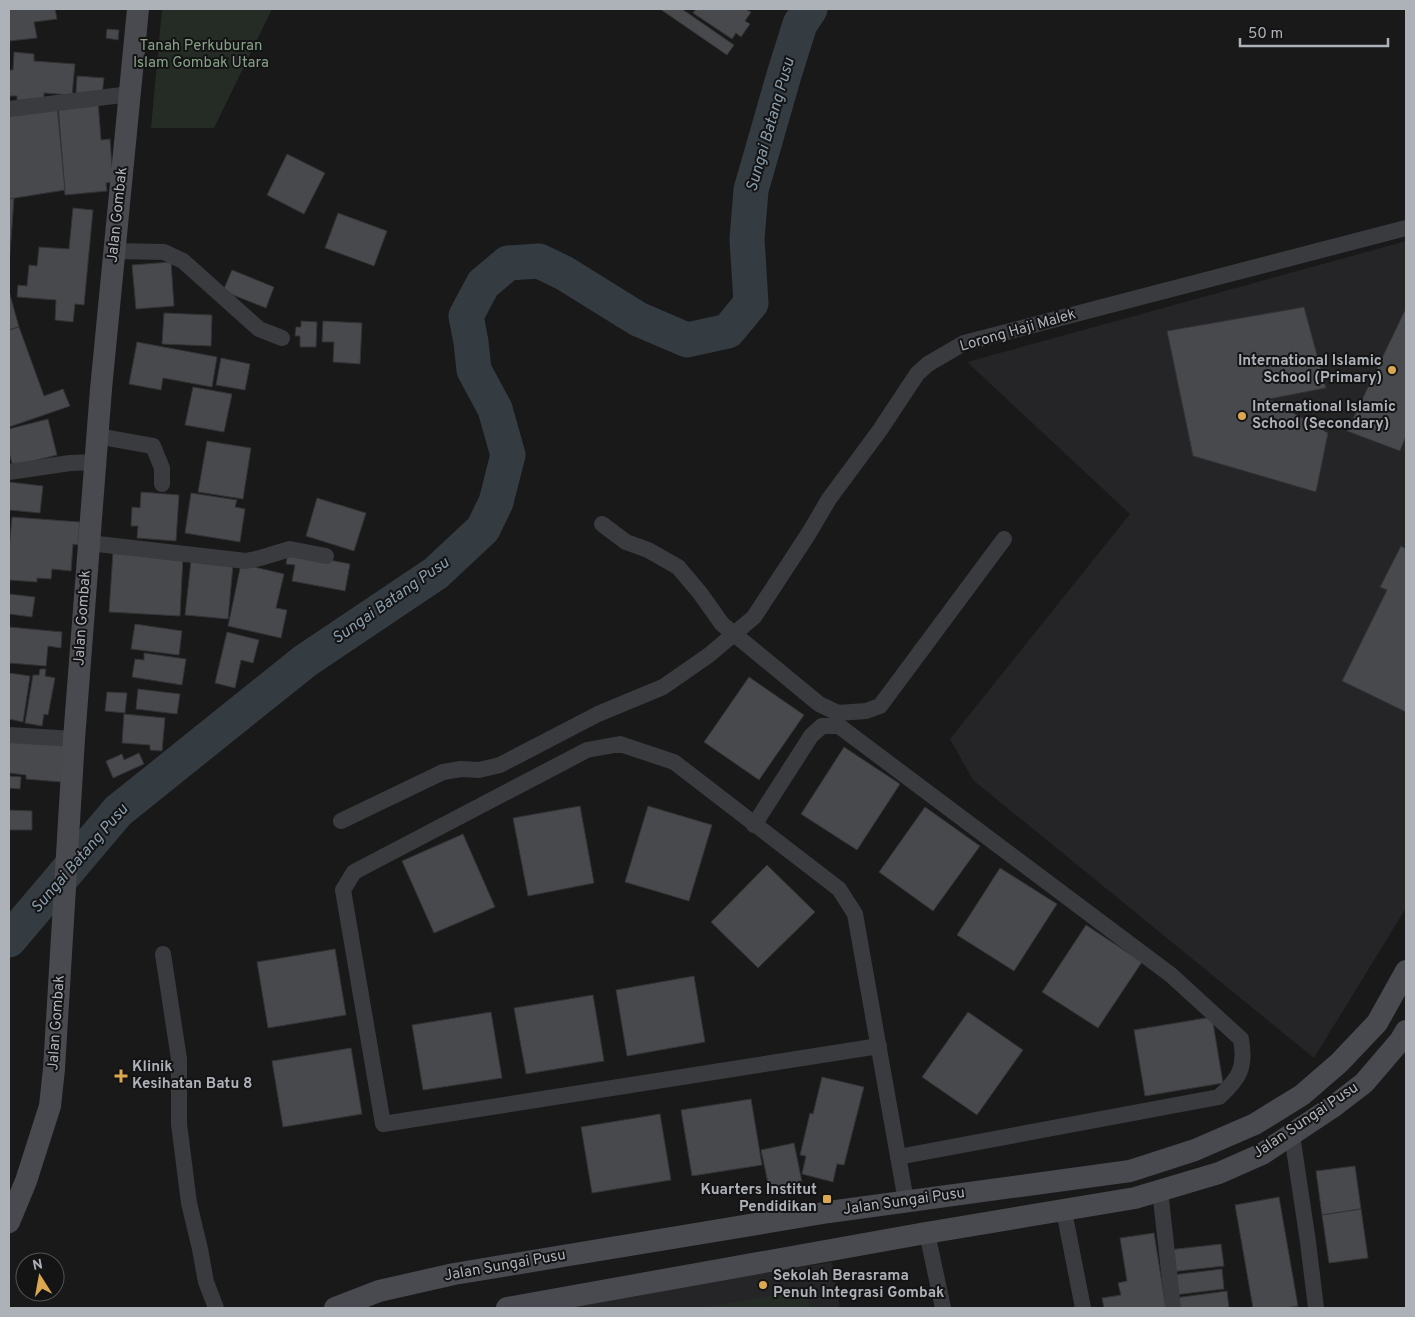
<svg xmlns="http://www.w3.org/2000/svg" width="1415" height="1317" viewBox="0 0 1415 1317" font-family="Overpass,sans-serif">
<rect width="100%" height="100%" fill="#19191a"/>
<g fill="#252527">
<path d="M1406,241V908L1314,1058L973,780L950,739L1130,514L967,362Z"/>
<path d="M832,1262L840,1308H551Z"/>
</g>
<g fill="#252c26">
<path d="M162,9H272L214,128H151Z"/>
<path d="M806,1289L810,1308H702Z"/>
</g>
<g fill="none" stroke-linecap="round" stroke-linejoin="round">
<path stroke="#343c42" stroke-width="35" d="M9,940L118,811L305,661L436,573L483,529L496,502L508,455L495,409L474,370L471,342L466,316L483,284L508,263L539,261L564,273L638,319L687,340L728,331L751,303L747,239L751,190L784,75L800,24L810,9"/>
</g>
<g fill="#48494c" stroke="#333336">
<path d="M9,9H61H55L57,19L34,22L37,38L9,41Z"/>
<path d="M660,9H682L734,45L727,55Z"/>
<path d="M696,9H745L751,12L745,21L750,24L741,37L736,33L732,39L693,13Z"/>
<path d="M107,29L119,30L118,40L106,38Z"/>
<path d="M14,52L34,54V61L75,64L72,95L44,93V103L17,101V96H9V70H13Z"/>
<path d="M77,76L104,78L102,95L76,93Z"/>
<path d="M98,100L101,140L110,139L113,182L106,183L107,191L65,195L58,104Z"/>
<path d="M57,105L65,190L9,199V113Z"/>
<path d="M287,154L325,173L304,214L267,195Z"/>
<path d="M14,198L9,267V199Z"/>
<path d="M73,208L93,210L84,305L75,304L73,322L55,320L56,300L17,297L18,285L27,286L29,265L37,266L39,247L69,249Z"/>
<path d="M338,213L387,231L374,266L325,248Z"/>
<path d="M171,262L174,306L136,309L132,265Z"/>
<path d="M232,270L274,287L266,308L223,291Z"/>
<path d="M9,291L19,327L9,330Z"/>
<path d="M1304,307L1326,388L1269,399L1328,433L1316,492L1193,456L1167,331Z"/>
<path d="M1406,308V436L1400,451L1347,431Z"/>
<path d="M164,313L212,315L211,346L162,344Z"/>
<path d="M301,321L317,322L316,347H300V336H295L296,327H301Z"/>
<path d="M323,321L362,323L360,364L333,362L334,342H322Z"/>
<path d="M19,327L44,396L63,389L70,406L9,427V330Z"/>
<path d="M137,342L217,357L212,387L163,378L161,390L129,384Z"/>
<path d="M221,358L250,364L245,390L216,385Z"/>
<path d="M193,387L232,394L224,432L185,425Z"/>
<path d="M48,419L57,455L13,466L9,453V429Z"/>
<path d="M207,441L251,448L243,499L198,492Z"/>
<path d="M9,482L43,486L40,513L9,510Z"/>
<path d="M141,492L179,495L176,541L137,538L138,526H131L132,507L140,508Z"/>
<path d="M191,493L237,500L235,507L245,509L240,542L185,533Z"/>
<path d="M317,498L366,513L354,551L306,536Z"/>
<path d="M12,517L80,522L78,545L73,544L71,571L52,569L51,579L37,578V582L9,580V551Z"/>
<path d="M1401,546L1406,549V712L1342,681L1387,590L1380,587Z"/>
<path d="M113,552L183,556L180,616L109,612Z"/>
<path d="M288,552L350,564L345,591L292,581L295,565L286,564Z"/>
<path d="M191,561L233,565L228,619L185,615Z"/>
<path d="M241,564L284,574L276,608L287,610L281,638L228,626Z"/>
<path d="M9,594L35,597L32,617L9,614Z"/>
<path d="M135,624L182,631L179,655L131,649Z"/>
<path d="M9,627L62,632L61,648L48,646L46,666L9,663Z"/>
<path d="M227,632L259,640L253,663L241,660L235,688L215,683Z"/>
<path d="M144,653L186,659L182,685L132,677L135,659L144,660Z"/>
<path d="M40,669H46L45,676L55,678L48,715L44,714L42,726L25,723L33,675H39Z"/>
<path d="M9,673L30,676L23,722L9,719Z"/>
<path d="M749,677L804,715L759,780L704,742Z"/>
<path d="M138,689L180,694L177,714L136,709Z"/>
<path d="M107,692L127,693L125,713L105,711Z"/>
<path d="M124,714L165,718L162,751L150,750V745L122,743Z"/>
<path d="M9,741L64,745L61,782L26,779V775L9,773Z"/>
<path d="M844,747L900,784L857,850L801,814Z"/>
<path d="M139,753L144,764L113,778L106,761L122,754L124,760Z"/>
<path d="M9,776L21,777L20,789L9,788Z"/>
<path d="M580,806L594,883L528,896L513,818Z"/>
<path d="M648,806L712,825L689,901L625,882Z"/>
<path d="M925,807L980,846L933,911L879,872Z"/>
<path d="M9,810L32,811V830H9Z"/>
<path d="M463,834L495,907L434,933L402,861Z"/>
<path d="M767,865L815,912L758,968L711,922Z"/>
<path d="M1000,868L1057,904L1014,971L957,935Z"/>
<path d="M1086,925L1142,962L1098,1028L1042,992Z"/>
<path d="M335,949L346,1015L268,1028L257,962Z"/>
<path d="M694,976L705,1042L627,1056L616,990Z"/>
<path d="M593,995L604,1061L526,1074L514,1008Z"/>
<path d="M491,1012L502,1078L423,1090L412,1025Z"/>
<path d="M968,1012L1023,1050L977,1115L922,1077Z"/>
<path d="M1212,1017L1223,1083L1145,1096L1134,1030Z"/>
<path d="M351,1048L362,1114L283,1127L272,1061Z"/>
<path d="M822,1077L864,1087L844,1165L837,1164L833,1182L802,1174L806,1156L800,1155L810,1113L813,1114Z"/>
<path d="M751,1099L762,1165L692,1176L681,1110Z"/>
<path d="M660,1114L671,1180L592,1193L581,1127Z"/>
<path d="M794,1143L802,1182L769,1188L761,1150Z"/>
<path d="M1355,1166L1361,1209L1322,1215L1316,1171Z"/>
<path d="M1279,1197L1298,1306L1284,1308H1253L1235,1205Z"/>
<path d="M1361,1209L1368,1258L1329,1263L1322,1215Z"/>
<path d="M1154,1233L1166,1308H1104L1102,1298L1121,1295L1118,1283L1127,1281L1120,1238Z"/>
<path d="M1221,1244L1224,1266L1170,1272L1168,1250Z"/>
<path d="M1222,1269L1224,1289L1174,1295L1172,1275Z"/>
<path d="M1227,1291L1229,1308H1176L1174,1298Z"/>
</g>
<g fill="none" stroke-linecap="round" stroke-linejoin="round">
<g stroke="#3a3b3f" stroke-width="16">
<path d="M9,109L130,94"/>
<path d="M114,251L164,252L183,261L259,329L282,338"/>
<path d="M97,436L153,446L162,468V484"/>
<path d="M9,472L70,463L95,462"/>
<path d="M602,524L626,542L648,550L678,567L700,593L722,624L819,704L838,713L866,711L880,706L1004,539"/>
<path d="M89,543L246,561L260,558L290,549L326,556"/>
<path d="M9,735L74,739"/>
<path d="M341,821L443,772L461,769L479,770L500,765L598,714L663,687L709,655L754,617L809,533L829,499L880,430L917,374L928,364L964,343L1406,228"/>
<path d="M754,825L811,736L822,726H839L1171,975L1241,1039C1246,1067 1240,1078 1219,1097L898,1157"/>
<path d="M163,954L179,1059V1124L189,1203L200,1249L206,1282L216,1308"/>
<path d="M879,1046L383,1124L343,890L354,872L587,750L620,744L674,762L839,889L855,914L906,1201"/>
<path d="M1292,1135L1308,1242L1316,1308"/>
<path d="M1160,1190L1173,1308"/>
<path d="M1064,1211L1083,1308"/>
<path d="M927,1233L943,1308"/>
</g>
<g stroke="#484a4f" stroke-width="22">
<path d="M9,1222L26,1181L50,1106L54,1069L74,739L101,389L138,9"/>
<path d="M335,1308L379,1291L454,1274L829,1212L1130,1171L1195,1150L1255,1124L1302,1095L1339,1063L1377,1023L1406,971"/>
<path d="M507,1308L920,1234L1135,1198L1219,1173L1262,1154L1334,1106L1364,1083L1400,1041L1406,1031"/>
</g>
</g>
<g fill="#dba850" stroke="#141415" stroke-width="2">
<circle cx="1392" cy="370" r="5"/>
<circle cx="1242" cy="416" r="5"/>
<path d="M118.5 1068.5h5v5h5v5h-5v5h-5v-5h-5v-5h5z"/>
<rect x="822" y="1194" width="10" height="10" rx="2.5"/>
<circle cx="763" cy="1285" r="5"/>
</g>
<g text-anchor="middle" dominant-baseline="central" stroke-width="4" stroke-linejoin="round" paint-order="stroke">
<g font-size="15" fill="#86a187" stroke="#141415">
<text x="201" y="46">Tanah Perkuburan<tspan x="201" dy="17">Islam Gombak Utara</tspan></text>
</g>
<g font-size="15" fill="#adb1b8" stroke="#141415">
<text transform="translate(118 215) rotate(-84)">Jalan Gombak</text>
<text transform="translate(1018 331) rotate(-16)">Lorong Haji Malek</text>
<text transform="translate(83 618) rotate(-86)">Jalan Gombak</text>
<text transform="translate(57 1023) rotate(-86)">Jalan Gombak</text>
<text transform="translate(1306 1121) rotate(-34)">Jalan Sungai Pusu</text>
<text transform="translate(904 1202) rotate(-8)">Jalan Sungai Pusu</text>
<text transform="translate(505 1266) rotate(-10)">Jalan Sungai Pusu</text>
</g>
<g font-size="15" font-weight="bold" fill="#adb1b8" stroke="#141415" text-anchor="start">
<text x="1382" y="361" text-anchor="end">International Islamic<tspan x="1382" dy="17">School (Primary)</tspan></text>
<text x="1252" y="407">International Islamic<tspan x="1252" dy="17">School (Secondary)</tspan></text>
<text x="132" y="1067">Klinik<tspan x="132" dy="17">Kesihatan Batu 8</tspan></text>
<text x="817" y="1190" text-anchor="end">Kuarters Institut<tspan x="817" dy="17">Pendidikan</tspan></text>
<text x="773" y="1276">Sekolah Berasrama<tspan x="773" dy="17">Penuh Integrasi Gombak</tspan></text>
</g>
<g font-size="16" font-style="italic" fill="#899eaf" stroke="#141415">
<text transform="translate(771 125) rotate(-74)">Sungai Batang Pusu</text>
<text transform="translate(391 601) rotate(-35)">Sungai Batang Pusu</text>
<text transform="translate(80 859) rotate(-49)">Sungai Batang Pusu</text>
</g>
</g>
<rect width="1415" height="1317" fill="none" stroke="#adb1b8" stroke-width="20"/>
<g transform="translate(40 1277) rotate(349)"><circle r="24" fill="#141415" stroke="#515356"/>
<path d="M0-4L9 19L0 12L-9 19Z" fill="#dba850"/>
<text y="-8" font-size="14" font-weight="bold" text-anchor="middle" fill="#adb1b8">N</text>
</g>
<path d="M1240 38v8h148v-8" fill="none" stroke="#adb1b8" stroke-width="2.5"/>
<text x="1248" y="38" font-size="15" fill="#adb1b8" stroke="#141415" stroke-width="4" paint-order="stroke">50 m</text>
</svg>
